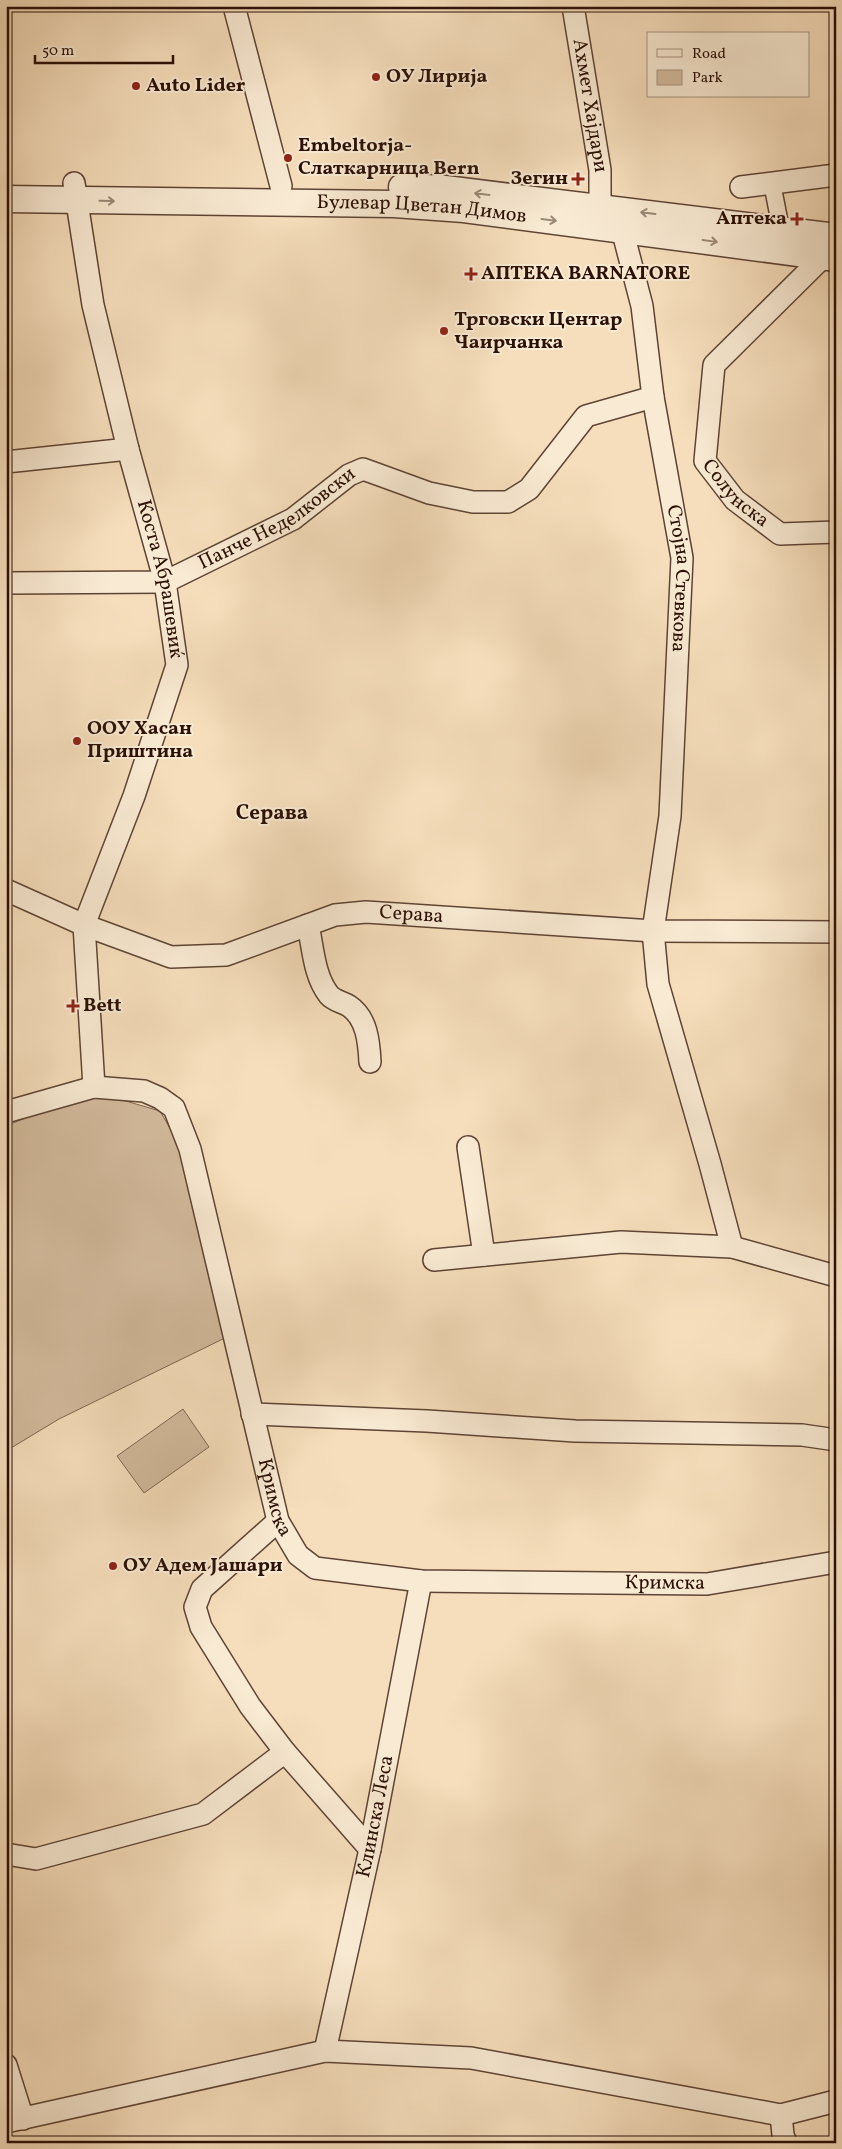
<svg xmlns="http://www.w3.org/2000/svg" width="842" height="2149" viewBox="0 0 842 2149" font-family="Vollkorn,serif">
<rect width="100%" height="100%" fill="#f6debc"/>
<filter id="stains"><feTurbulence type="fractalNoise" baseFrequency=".004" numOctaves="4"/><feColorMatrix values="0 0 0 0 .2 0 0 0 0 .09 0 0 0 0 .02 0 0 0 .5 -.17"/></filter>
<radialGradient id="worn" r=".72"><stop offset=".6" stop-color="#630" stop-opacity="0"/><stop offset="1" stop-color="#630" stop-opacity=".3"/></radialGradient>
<g fill="#d3bb9d" stroke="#7f6652">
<path d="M105,1095L160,1111L183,1151L229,1336L59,1419L6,1451V1126L35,1114Z"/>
<path d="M183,1409L209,1447L144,1493L117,1456Z"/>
</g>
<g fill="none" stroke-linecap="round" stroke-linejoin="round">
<defs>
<path id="pedestrian" d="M772,183L781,229"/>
<g id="minor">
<path d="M234,6L281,186"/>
<path id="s1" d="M573,6L600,170V207"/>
<path id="s2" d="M74,183L93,305L128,449L165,582L177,665L134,796L84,925L94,1087"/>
<path d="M741,187L836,175"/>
<path id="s3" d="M622,229L642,306L653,397L682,558L670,816L653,931L658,984L710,1164L732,1247"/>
<path id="s4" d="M824,256L714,365L705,461L735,500L780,534L836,532"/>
<path d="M6,462L128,449"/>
<path id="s5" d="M6,583L165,582L293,519L349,475L363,469L429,493L473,502H508L529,489L586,416L653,397"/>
<path id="s6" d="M6,890L84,925L171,957L226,955L335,915L366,912L653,931L836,932"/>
<path d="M308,925C313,948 314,976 329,995C334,1001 343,1002 349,1006C367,1018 369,1042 370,1062"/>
<path id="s7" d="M6,1112L94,1087L144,1091L160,1098L174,1108L190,1149L278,1521L298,1555L315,1568L421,1581L707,1584L836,1562"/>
<path d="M468,1147L484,1255"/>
<path d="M434,1260L621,1242L732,1247L836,1276"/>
<path d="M252,1414L427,1421L575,1431L802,1435L836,1440"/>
<path d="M285,1752L370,1849"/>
<path d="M6,1854L36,1859L203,1814L285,1752L250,1706L201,1627L195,1607L202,1589L278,1521"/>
<path id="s8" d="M325,2051L370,1849L421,1581"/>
<path d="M6,2065L23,2119"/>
<path d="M781,2115L783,2135L786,2143"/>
<path d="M6,2122L325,2051L471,2058L781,2115L836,2101"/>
</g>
<g id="tertiary">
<path d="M402,187L445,189L836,237"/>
<path id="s9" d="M6,199L394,204L464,209L836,258"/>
</g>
</defs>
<use href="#pedestrian" stroke="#5e4434" stroke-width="19"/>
<use href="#minor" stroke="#5e4434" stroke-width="24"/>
<use href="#tertiary" stroke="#5e4434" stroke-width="29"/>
<use href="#pedestrian" stroke="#f9ead3" stroke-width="16"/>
<use href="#minor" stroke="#f9ead3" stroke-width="21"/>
<use href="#tertiary" stroke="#f9ead3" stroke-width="26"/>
</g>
<defs><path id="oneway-shaft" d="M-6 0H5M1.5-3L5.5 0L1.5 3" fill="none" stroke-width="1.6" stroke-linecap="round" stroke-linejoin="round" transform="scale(1.25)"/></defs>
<g stroke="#9c8877">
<use href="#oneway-shaft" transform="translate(482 194) rotate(-173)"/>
<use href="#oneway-shaft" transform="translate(107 201) rotate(1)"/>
<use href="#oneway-shaft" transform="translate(648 213) rotate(-173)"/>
<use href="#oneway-shaft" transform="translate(549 220) rotate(7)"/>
<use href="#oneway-shaft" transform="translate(710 241) rotate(8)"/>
</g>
<g fill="#8f2418" stroke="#f9ead3" stroke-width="2">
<circle cx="376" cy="77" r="5"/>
<circle cx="136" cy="86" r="5"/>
<circle cx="288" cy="158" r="5"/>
<path d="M575.5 171.5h5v5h5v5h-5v5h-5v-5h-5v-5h5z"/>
<path d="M794.5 211.5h5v5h5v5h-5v5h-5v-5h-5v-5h5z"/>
<path d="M468.5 266.5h5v5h5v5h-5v5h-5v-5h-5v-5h5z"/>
<circle cx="444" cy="331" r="5"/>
<circle cx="77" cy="741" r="5"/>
<path d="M70.5 998.5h5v5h5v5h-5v5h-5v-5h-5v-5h5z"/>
<circle cx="113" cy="1566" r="5"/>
</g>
<g text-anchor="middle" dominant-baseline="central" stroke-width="4" stroke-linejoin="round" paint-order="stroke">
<g font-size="20" font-weight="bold" fill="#2b1006" stroke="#f9ead3" text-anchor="start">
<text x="386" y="77">ОУ Лирија</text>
<text x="146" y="86">Auto Lider</text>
<text x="298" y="146">Embeltorja-<tspan x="298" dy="23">Слаткарница Bern</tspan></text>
<text x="568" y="179" text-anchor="end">Зегин</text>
<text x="787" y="219" text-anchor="end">Аптека</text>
<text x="481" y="274">АПТЕКА BARNATORE</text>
<text x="454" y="320">Трговски Центар<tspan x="454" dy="23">Чаирчанка</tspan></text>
<text x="87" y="729">ООУ Хасан<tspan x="87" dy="23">Приштина</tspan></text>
<text x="83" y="1006">Bett</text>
<text x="123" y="1566">ОУ Адем Јашари</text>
</g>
<g font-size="20" fill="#2b1006" stroke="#f9ead3">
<text stroke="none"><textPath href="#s1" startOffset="101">Ахмет Хајдари</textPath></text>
<text stroke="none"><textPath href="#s9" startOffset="416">Булевар Цветан Димов</textPath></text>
<text stroke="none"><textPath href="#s4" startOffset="296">Солунска</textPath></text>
<text stroke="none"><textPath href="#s5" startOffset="288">Панче Неделковски</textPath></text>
<text stroke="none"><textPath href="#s3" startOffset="355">Стојна Стевкова</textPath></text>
<text stroke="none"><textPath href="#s2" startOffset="406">Коста Абрашевиќ</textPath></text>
<text stroke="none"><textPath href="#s6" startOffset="426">Серава</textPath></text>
<text stroke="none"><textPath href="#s7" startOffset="579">Кримска</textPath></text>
<text stroke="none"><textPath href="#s7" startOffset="1014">Кримска</textPath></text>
<text stroke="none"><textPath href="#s8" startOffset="240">Клинска Леса</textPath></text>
</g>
<g font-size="21" font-weight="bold" fill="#2b1006" stroke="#f9ead3">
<text x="272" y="813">Серава</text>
</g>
</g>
<rect width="842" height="2149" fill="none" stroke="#f6debc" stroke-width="25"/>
<rect x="8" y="8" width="827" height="2134" fill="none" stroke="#2b1006" stroke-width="2.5"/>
<rect x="12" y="12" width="817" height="2124" fill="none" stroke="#2b1006"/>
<rect x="647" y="32" width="162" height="65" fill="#f9ead3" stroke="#a79381"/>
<rect x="657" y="49" width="25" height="8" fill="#f9ead3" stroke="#a79381"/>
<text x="692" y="58" font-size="15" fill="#2b1006">Road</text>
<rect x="657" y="70" width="25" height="15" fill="#d3bb9d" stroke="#a79381"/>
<text x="692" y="82" font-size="15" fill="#2b1006">Park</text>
<path d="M35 55v8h138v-8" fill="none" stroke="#2b1006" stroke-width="2.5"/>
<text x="42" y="55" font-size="15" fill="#2b1006" stroke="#f9ead3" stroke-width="4" paint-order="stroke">50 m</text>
<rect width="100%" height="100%" filter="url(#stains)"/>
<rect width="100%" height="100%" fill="url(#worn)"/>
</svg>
